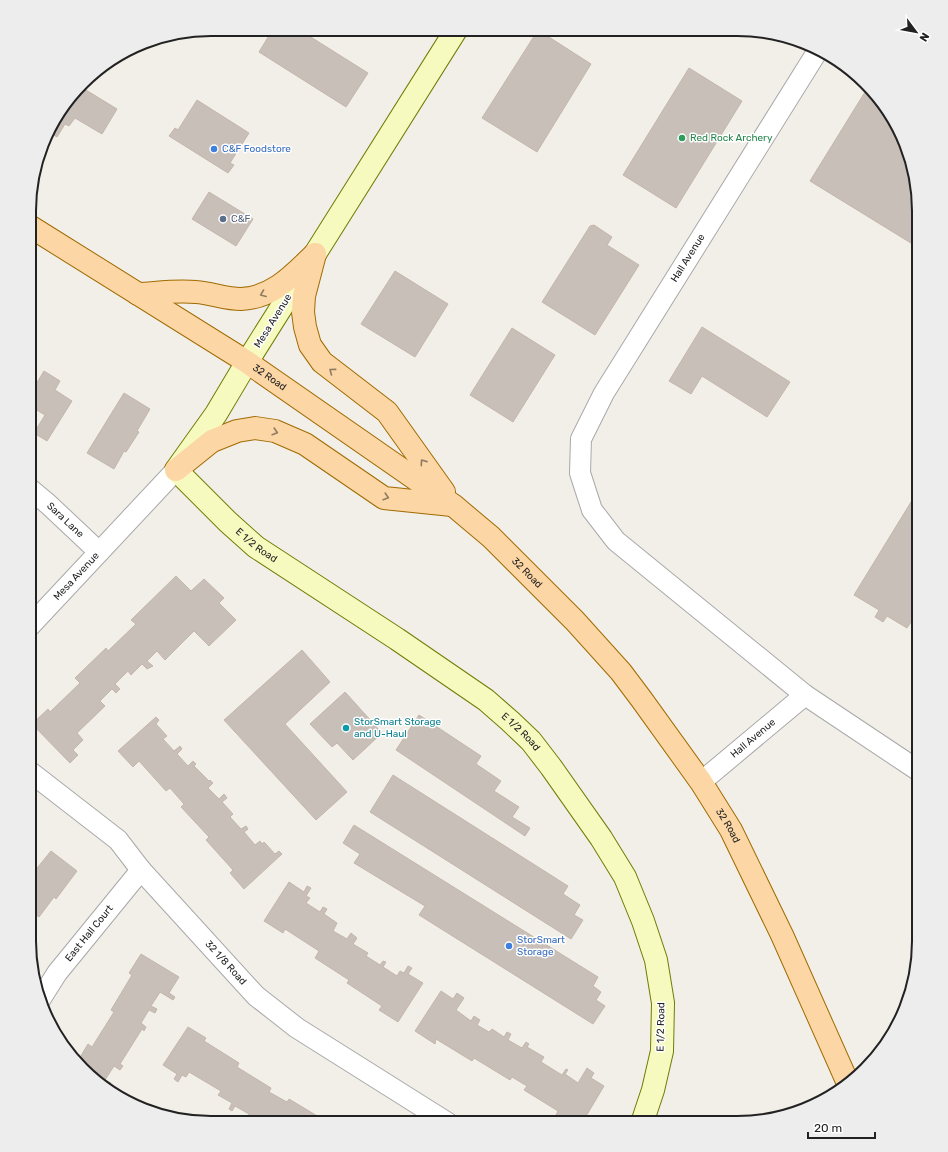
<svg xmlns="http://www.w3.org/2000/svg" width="948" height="1152" viewBox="0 0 948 1152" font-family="Rubik,sans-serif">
<rect width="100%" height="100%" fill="#f2efe9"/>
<g fill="#c7bfb8" stroke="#c4b6ab">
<path d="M273,29H298L368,73L346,107L259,52Z"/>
<path d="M538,30L591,64L537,152L482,118Z"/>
<path d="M689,68L742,101L676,208L623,175Z"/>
<path d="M81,87L117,109L102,134L75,118L69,126L65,124L57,137L49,132L53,120Z"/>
<path d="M865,92L873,97L895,120L913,164L919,211V248L810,181Z"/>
<path d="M197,100L249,133L230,163L234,165L228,173L169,136L175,128L178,130Z"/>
<path d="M209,192L253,219L236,246L192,219Z"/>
<path d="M594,225L612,237L607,245L639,265L595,335L542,302L590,226Z"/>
<path d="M395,271L448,304L415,357L361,324Z"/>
<path d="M702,327L790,382L767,417L702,376L691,394L669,381Z"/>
<path d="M512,328L555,355L513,422L470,395Z"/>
<path d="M44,371L60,381L55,390L72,401L47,441L34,433L45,415L30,406V394Z"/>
<path d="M124,393L150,409L137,431L139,432L126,452L124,451L114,469L87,453Z"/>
<path d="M919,489V610L907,628L887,616L883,622L875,617L879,610L854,595Z"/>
<path d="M176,576L191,591L204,579L224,598L219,603L236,620L209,646L194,631L165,660L157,651L147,661L153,666L147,669L142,664L131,675L128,671L115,684L120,689L116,693L112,689L100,701L105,706L77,733L83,740L73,750L78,755L70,763L32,724L48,709L50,712L80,683L75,678L106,648L108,651L136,624L131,620Z"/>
<path d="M302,650L330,682L285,724L347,792L316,820L224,720Z"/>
<path d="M345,692L382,733L353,760L337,743L332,747L310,724Z"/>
<path d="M419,715L481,756L476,764L501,781L494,791L519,807L512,817L530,828L525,836L396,750Z"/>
<path d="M156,717L159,720L156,724L167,736L163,739L174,751L180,746L182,749L177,754L188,766L193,761L196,764L192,768L194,766L209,781L210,780L213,783L208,788L219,799L224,794L227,798L222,802L233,814L230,817L241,829L246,826L248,829L244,832L255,845L260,841L262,844L264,842L275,854L279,851L282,854L244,889L230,873L233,870L206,840L209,837L181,807L184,804L170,788L166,791L139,761L133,767L118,751Z"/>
<path d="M393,775L568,886L563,894L580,905L574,915L583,920L571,939L370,812Z"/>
<path d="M354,825L598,977L593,986L601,992L596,1000L605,1006L593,1024L419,915L425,906L354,863L360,854L343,843Z"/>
<path d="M51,851L77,871L56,899L54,897L39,917L29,909V882L31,880L29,878Z"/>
<path d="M289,882L304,892L307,886L311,888L306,896L310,898L306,903L320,912L323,907L327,909L324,914L337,923L333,931L347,939L351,933L357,938L353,944L368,953L366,956L380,965L383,961L386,962L383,967L397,976L400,971L404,973L408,966L412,968L408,974L423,983L398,1022L379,1010L382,1006L347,983L349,980L315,958L319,951L285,929L283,933L264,921Z"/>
<path d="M141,954L179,977L169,993L175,997L173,1000L160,992L151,1006L157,1009L155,1013L149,1010L141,1023L146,1027L144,1031L142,1029L120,1064L123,1066L120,1070L114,1066L105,1080L111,1083L108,1087L103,1083V1084L79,1059L88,1044L92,1047L114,1012L111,1010L132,975L129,973Z"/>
<path d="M441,991L453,999L457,993L464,998L456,1010L471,1021L474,1016L480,1020L477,1025L489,1032L492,1029L504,1037L507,1032L511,1034L508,1040L522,1048L526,1042L529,1044L527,1047L544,1057L541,1062L562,1075L566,1069L568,1070L565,1074L578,1083L587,1068L594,1073L591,1078L604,1086L582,1123H569L556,1115L558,1111L524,1090L527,1086L512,1077L510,1080L474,1058L472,1061L436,1039L435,1044L415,1031Z"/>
<path d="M188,1027L206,1038L204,1041L239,1063L237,1067L271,1088L269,1092L287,1102L289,1099L324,1120L326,1117L334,1123H255L251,1120L250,1122L246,1120L249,1114L235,1106L232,1111L229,1109L232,1103L218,1095L221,1091L189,1072L186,1077L182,1075L178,1082L174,1079L177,1074L163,1065Z"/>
</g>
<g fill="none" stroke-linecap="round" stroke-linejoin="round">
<defs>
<g id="street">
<path d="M817,52L604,393L581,439L580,473L592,510L616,541L805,695L919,771"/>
<path id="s1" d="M30,489L48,504L99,552"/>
<path id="s2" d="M30,626L176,470"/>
<path id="s3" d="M29,771L118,840L141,870L256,996L297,1028L448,1123"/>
<path id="s4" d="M701,782L805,695"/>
<path id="s5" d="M40,1000L57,973L141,870"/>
</g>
<g id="secondary">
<path id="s6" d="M456,30L247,362L216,414L176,470L228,522L256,547L397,639L486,700L510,721L531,741L551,767L601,838L625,877L643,921L656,960L663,1003L662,1051L653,1090L642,1123"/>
</g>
<g id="primary">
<path id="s7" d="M31,227L247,362L453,505L491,537L575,621L621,672L642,700L701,782L731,830L782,935L847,1081"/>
<path d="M315,254L304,296L303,312L305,327L310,345L322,362L387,412L444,492"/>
<path d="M138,294C157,293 177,290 196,292C211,293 226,299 241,299C273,298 294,274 315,254"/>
<path d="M176,470L212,441L237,431L255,428L275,431L305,444L384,498L452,505"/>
</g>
</defs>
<use href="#street" stroke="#a9a9a9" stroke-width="22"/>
<use href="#secondary" stroke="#707d05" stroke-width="24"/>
<use href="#primary" stroke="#a06b00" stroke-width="24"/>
<use href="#street" stroke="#fff" stroke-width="20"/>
<use href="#secondary" stroke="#f7fabf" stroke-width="22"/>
<use href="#primary" stroke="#fcd6a4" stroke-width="22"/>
</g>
<defs><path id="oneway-chevron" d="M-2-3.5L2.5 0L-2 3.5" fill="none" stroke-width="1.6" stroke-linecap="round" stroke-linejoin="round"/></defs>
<g stroke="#8f7c63">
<use href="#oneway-chevron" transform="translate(263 294) rotate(159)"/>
<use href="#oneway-chevron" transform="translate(332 371) rotate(-143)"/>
<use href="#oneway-chevron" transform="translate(275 432) rotate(17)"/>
<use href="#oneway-chevron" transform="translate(423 462) rotate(-125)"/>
<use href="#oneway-chevron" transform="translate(386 497) rotate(17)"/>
</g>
<circle fill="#2e9e5b" stroke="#fff" stroke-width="1.5" cx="682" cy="138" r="4"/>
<g fill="#3f7fe0" stroke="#fff" stroke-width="1.5">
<circle cx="214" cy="149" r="4"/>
<circle cx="509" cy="946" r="4"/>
</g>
<circle fill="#5c6f8a" stroke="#fff" stroke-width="1.5" cx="223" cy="219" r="4"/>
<circle fill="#0f9aa8" stroke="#fff" stroke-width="1.5" cx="346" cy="728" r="4"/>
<g text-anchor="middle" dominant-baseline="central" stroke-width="3" stroke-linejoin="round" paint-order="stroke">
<g font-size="10" fill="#27864d" stroke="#fff" text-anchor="start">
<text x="690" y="138">Red Rock Archery</text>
</g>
<g font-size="10" fill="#366cbe" stroke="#fff" text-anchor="start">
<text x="222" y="149">C&amp;F Foodstore</text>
<text x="517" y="940">StorSmart<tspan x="517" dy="12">Storage</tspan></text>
</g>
<g font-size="10" fill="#4e5e75" stroke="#fff" text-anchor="start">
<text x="231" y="219">C&amp;F</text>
</g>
<g font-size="10" fill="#222" stroke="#fff">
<text transform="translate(688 258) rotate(-58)">Hall Avenue</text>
<text transform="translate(273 321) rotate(-58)">Mesa Avenue</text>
<text stroke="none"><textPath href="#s7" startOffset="282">32 Road</textPath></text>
<text stroke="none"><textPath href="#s1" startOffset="47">Sara Lane</textPath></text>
<text stroke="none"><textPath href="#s6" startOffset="632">E 1/2 Road</textPath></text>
<text stroke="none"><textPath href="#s7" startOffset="606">32 Road</textPath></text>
<text stroke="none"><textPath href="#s2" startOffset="68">Mesa Avenue</textPath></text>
<text stroke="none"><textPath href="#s6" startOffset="956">E 1/2 Road</textPath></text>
<text stroke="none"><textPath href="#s4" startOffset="68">Hall Avenue</textPath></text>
<text stroke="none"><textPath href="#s7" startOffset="930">32 Road</textPath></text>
<text stroke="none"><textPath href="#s5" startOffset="83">East Hall Court</textPath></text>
<text stroke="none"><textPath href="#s3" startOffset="276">32 1/8 Road</textPath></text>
<text transform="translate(661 1027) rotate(-89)">E 1/2 Road</text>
</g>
<g font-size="10" fill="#0d838f" stroke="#fff" text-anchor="start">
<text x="354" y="722">StorSmart Storage<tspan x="354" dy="12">and U-Haul</tspan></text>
</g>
</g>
<path d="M0 0H948V1152H0ZM211 36H737A175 175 0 0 1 912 211V941A175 175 0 0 1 737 1116H211A175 175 0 0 1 36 941V211A175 175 0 0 1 211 36Z" fill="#ededed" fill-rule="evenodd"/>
<path fill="none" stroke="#222" stroke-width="2" d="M211 36H737A175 175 0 0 1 912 211V941A175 175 0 0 1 737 1116H211A175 175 0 0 1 36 941V211A175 175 0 0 1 211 36Z"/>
<g transform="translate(916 32) rotate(122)" stroke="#ffffff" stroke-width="3" paint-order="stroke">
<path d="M0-3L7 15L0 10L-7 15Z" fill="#222222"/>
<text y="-6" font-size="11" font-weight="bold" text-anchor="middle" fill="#222222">N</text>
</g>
<path d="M808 1132v6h67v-6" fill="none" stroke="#222222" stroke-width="2"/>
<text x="814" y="1132" font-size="12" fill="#222222" stroke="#ffffff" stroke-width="3" paint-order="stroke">20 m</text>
</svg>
